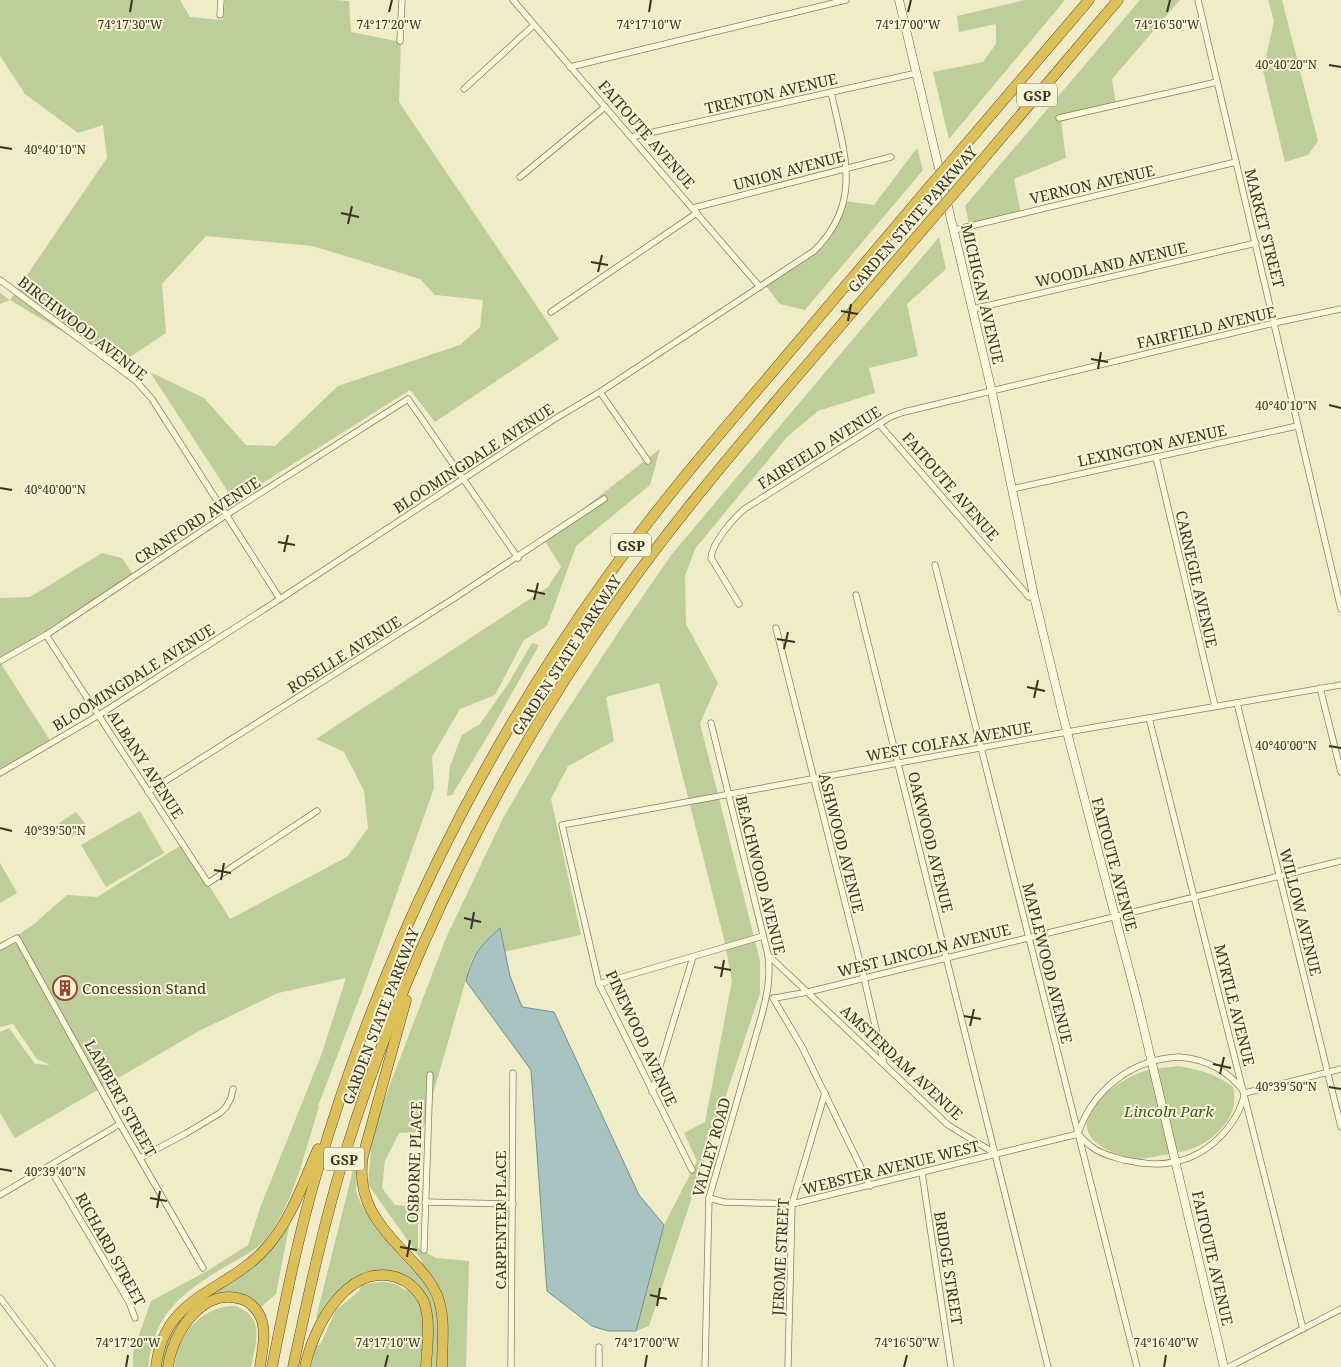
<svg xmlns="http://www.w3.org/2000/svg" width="1341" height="1367" viewBox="0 0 1341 1367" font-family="'Noto Serif',serif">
<rect width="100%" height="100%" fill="#efecc7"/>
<g fill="#bdce9b">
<path d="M0,0H180L190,17L223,20L225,0H334L349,1L351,32L401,42L399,102L559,339L435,422L410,390L234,501L150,372L204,398L246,445L275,446L338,386L460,345L480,327L483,300L435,295L420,279L313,246L206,236L162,284L166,333L118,365L10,300L0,304V293L10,300L107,158L103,125L78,133L25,94L0,56Z"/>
<path d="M1025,0H1065L949,139L933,72L983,62L996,44V24L959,32L957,16Z"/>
<path d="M1140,0H1180L1112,79L1116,105L1061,122L1066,158L1014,179L1021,214L970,228L965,206Z"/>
<path d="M1268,0H1282L1318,141L1308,155L1285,162L1263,71L1274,21Z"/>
<path d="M917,148L923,170L805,310L780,304L765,285L822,248L845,201L874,205Z"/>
<path d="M939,237L946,269L907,304L918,356L869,368L875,393L818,411L787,437L695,549L685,576L686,624L718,683L700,723L760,961V993L649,1326L636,1331L664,1225L697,1161L684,1133L705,1122L732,981L724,939L659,683L606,697L614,741L568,766L551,799L581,935L504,952L500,928L472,959L422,1132L399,1133L385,1161L382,1188L395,1205L418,1207V1248L436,1258L469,1261L466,1367H438L437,1347V1367H311L316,1345H320L336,1310L359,1291L362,1285C381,1281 390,1279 407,1291L412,1281L360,1276L339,1290L329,1302L318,1318H316L354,1166L357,1168L356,1191L360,1202L376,1229L415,1273L422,1261L368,1184L373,1129L446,938L503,818L555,729L623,625L672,554Z"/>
<path d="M660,449L650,485L576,546L547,626L524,640L495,695L460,709L432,757L434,788L364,986L318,1106L319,1107C305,1150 296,1197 269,1235C257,1251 240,1258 223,1268C179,1295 155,1313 148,1367H133V1352L151,1301L207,1271L248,1245L260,1208L322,1053L346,978L278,993L199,1031L15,1138L0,1113V1032L9,1028L35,1064L50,1065L37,1059L13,1024L0,1027V948L34,924L67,895L97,897L183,844L230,919L347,857L368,828L364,791L344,752L316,739L548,587L561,567L544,539Z"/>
<path d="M102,553L122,558L133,574L0,660V598L30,597Z"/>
<path d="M532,643L539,645L489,734L452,795L447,796L450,766L462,735L480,724L508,684Z"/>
<path d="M0,662L51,742L0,771Z"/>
<path d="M140,811L164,853L106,887L81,845Z"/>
<path d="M76,812L87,826L69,838L59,823Z"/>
<path d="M0,863L17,893L0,903Z"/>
<path d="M1178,1066C1197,1069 1217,1074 1233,1087C1238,1107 1230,1120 1216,1134C1201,1148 1184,1152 1164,1155C1156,1156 1146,1159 1138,1159C1126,1158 1112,1153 1102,1147C1062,1120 1110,1085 1137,1074C1149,1068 1165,1068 1178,1066Z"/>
<path d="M287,1226L289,1227L276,1294L261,1307L256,1304L215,1296L213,1294Z"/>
<path d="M197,1300L164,1367H158L164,1342L174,1325Z"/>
<path d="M236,1306C240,1308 247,1311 250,1315C262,1328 254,1351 251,1367H175C176,1341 194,1315 220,1308C225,1306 231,1306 236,1306Z"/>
</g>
<path fill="#a8c3c1" stroke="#6f9291" d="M500,928L510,976L522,1007L554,1012L639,1195L664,1225L636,1331H608L592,1326L547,1291L531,1070L466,981C473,954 480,946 500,928Z"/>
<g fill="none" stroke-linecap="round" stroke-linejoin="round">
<defs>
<g id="street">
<path d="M513,0L760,287"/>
<path d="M1198,0L1341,609"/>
<path d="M220,15L221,0"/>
<path d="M400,41L402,0"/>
<path d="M570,67L846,0"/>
<path d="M464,89L534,25"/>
<path d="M1059,118L1217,82"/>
<path d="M631,137L917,73"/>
<path d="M520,177L605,107"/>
<path d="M693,208L891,157"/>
<path d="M954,230L1236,162"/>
<path d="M0,280L136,381L152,399L280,599"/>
<path d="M973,309L1256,243"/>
<path d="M551,312L697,213"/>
<path d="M600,392L648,461"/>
<path d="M879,424L1029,597L1034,596"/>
<path d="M1156,457L1215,706"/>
<path d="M1012,489L1297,426"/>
<path d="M935,565L1137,1367"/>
<path d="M856,595L1048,1367"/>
<path d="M739,604L711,558C712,543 734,517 746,508L890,417L904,412L1274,323L1341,309"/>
<path d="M776,628L864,978L884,1064"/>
<path d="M46,635L208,883L317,811"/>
<path d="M0,661L46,635L226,515L408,399L518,558"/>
<path d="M1320,688L1341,772"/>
<path d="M1237,703L1341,1127"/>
<path d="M1149,718L1303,1329"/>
<path d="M0,773L99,715L280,599L553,420L600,392L814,251C864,202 844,152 831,92"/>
<path d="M148,792L453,599L604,499"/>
<path d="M0,947L17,938L120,1124L203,1268"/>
<path d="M768,955L948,1125L996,1154"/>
<path d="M599,984L763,936"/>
<path d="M773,998L802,1047L870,1186"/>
<path d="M775,998L808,992L1341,861"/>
<path d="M1179,1057C1206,1059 1228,1070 1245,1093C1237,1126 1208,1156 1174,1162C1158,1166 1140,1163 1124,1160C1114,1157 1100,1154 1092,1147C1087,1144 1082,1138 1078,1134C1092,1090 1132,1059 1179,1057Z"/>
<path d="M652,1092L693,957"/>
<path d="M1245,1093L1341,1069"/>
<path d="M140,1158L185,1134L220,1113L226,1107L231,1098L233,1089"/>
<path d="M49,1167L129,1302L135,1318"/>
<path d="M692,1170L599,984L562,825L1067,732L1341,685"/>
<path d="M922,1173L951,1367"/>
<path d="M0,1195L120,1124"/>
<path d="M709,1198L724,1202L792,1204L1078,1134"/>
<path d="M425,1202L513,1204"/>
<path d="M424,1250L430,1075"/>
<path d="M0,1298L52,1367"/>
<path d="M511,1367L513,1073"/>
<path d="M599,1367V1347"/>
<path d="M705,1367L709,1198L761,1018C767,996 771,977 768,955L711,723"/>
<path d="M788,1367L792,1204L825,1093"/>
<path d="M1229,1367L1341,1309"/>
</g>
<path id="secondary" d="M899,0L992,392L1034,596L1067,732L1138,1004L1224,1367"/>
<g id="highway">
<path d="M950,163L1089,0"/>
<path d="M957,190L1118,0"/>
<path d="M406,1000L363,1156C355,1206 385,1231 415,1264C424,1274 432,1283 437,1295C446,1317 442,1344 442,1367"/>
<path d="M156,1367C164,1294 226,1293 266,1248C291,1220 303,1183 318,1149"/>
<path d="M168,1367C172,1334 202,1287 241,1299C251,1302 259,1311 262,1321C266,1335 262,1352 260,1367"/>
<path d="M272,1367C285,1302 298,1236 317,1172C379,960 477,759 605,580C655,510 710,445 765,381C820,316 875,251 930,186"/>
<path d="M293,1367C308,1297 323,1226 344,1157C405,958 499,768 620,598C672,524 730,456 788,387C838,329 887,271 937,213"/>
<path d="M305,1367C313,1328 346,1263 396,1277C408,1281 418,1290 424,1302C431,1321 427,1347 426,1367"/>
</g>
</defs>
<use href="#street" stroke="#8b7f5c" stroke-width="7"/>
<use href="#secondary" stroke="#6d603f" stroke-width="9"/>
<use href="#highway" stroke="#594c30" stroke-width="11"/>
<use href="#street" stroke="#f9f7db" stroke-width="5.5"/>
<use href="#secondary" stroke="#f9f7db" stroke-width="8"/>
<use href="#highway" stroke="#dec059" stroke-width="10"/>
<defs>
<g id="highway-bridge">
<path d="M930,186L950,163"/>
<path d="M937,213L957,190"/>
</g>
</defs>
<use href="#highway-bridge" stroke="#594c30" stroke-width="11" stroke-linecap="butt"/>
<use href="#highway-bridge" stroke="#dec059" stroke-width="10"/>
</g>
<path fill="none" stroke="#3c3320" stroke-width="2" d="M130,12L132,0M389,12L392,0M649,12L651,0M908,12L911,0M1167,12L1170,0M1329,65L1341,67M0,147L12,149M341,213L359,217M348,224L352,206M591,262L608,265M598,272L602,255M841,311L858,314M848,321L851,304M1091,359L1108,362M1098,369L1101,352M1329,405L1341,408M0,488L12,490M278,542L295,545M284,552L288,535M527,590L545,594M534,600L538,583M777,639L795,642M784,649L788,632M1027,687L1045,691M1034,698L1038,680M1329,746L1341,748M0,828L12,831M214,870L231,873M221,880L224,863M464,918L481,922M471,929L474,912M714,967L731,970M721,977L724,960M964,1016L981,1019M970,1026L974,1009M1213,1064L1231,1068M1220,1074L1224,1057M1329,1087L1341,1089M0,1169L12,1171M150,1198L167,1201M157,1208L160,1191M400,1247L417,1250M407,1257L410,1240M650,1295L667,1299M657,1306L660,1288M126,1367L128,1355M385,1367L388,1355M645,1367L647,1355M904,1367L907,1355M1164,1367L1166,1355"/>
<defs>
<symbol id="building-ring" viewBox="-11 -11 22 22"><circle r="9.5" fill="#f6f4d7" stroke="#9b422b" stroke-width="1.5"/><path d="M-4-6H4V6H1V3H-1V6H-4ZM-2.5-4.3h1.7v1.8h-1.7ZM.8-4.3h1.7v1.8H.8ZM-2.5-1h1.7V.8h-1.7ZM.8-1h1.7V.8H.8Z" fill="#9b422b"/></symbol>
</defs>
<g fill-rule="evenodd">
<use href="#building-ring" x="51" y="974" width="28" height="28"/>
</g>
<g text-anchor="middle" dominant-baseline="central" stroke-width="4" stroke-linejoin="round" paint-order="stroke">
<g fill="#f6f4d7" stroke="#746d57" stroke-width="1">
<rect x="1017" y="83.5" width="40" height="23" rx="4"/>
<rect x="611" y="533.5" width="40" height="23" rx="4"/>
<rect x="324" y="1147.5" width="40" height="23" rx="4"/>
</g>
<g font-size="14" font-weight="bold" fill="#3c3320">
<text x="1037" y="95">GSP</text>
<text x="631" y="545">GSP</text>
<text x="344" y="1159">GSP</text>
</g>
<g font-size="15" fill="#3c3320" stroke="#f6f4d7">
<text transform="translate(771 93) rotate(-13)">TRENTON AVENUE</text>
<text transform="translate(647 134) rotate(49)">FAITOUTE AVENUE</text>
<text transform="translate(789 170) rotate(-15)">UNION AVENUE</text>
<text transform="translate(1092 184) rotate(-13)">VERNON AVENUE</text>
<text transform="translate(912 219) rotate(-49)">GARDEN STATE PARKWAY</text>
<text transform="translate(1265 228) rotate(76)">MARKET STREET</text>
<text transform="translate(1111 264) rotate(-13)">WOODLAND AVENUE</text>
<text transform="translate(983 294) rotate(77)">MICHIGAN AVENUE</text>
<text transform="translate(1206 327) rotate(-13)">FAIRFIELD AVENUE</text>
<text transform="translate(83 328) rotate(38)">BIRCHWOOD AVENUE</text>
<text transform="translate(1152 445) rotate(-12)">LEXINGTON AVENUE</text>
<text transform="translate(819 447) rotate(-32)">FAIRFIELD AVENUE</text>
<text transform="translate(473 458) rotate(-33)">BLOOMINGDALE AVENUE</text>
<text transform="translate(951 486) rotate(49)">FAITOUTE AVENUE</text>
<text transform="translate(197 520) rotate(-33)">CRANFORD AVENUE</text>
<text transform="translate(1197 579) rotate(77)">CARNEGIE AVENUE</text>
<text transform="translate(344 654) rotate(-32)">ROSELLE AVENUE</text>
<text transform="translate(566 655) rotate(-57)">GARDEN STATE PARKWAY</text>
<text transform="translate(133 677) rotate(-32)">BLOOMINGDALE AVENUE</text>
<text transform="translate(949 741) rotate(-10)">WEST COLFAX AVENUE</text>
<text transform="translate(146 764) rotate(57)">ALBANY AVENUE</text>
<text transform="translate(931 842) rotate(76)">OAKWOOD AVENUE</text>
<text transform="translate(842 843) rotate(76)">ASHWOOD AVENUE</text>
<text transform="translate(1115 864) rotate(75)">FAITOUTE AVENUE</text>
<text transform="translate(761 875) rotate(76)">BEACHWOOD AVENUE</text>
<text transform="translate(1301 912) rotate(76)">WILLOW AVENUE</text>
<text transform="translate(924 950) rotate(-14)">WEST LINCOLN AVENUE</text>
<text transform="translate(1048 963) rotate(76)">MAPLEWOOD AVENUE</text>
<text transform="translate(1235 1005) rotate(76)">MYRTLE AVENUE</text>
<text transform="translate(380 1016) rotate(-69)">GARDEN STATE PARKWAY</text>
<text transform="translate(642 1038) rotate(65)">PINEWOOD AVENUE</text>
<text transform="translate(902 1062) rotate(43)">AMSTERDAM AVENUE</text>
<text transform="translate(121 1098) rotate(61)">LAMBERT STREET</text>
<text transform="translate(711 1147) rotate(-74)">VALLEY ROAD</text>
<text transform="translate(414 1162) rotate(-88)">OSBORNE PLACE</text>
<text transform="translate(891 1167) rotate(-14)">WEBSTER AVENUE WEST</text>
<text transform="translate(500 1220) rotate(-90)">CARPENTER PLACE</text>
<text transform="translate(111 1249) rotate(61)">RICHARD STREET</text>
<text transform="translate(780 1257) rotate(-87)">JEROME STREET</text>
<text transform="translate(1213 1258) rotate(77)">FAITOUTE AVENUE</text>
<text transform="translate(949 1268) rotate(81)">BRIDGE STREET</text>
</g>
<g font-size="15" fill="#3c3320" stroke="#f6f4d7" text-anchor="start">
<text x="82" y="988">Concession Stand</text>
</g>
<g font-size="15" font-style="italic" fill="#415826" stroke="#f6f4d7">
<text x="1169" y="1111">Lincoln Park</text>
</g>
</g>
<g font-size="12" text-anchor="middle" fill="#3c3320" stroke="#f6f4d7" stroke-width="4" stroke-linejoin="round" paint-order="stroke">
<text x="130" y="29">74°17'30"W</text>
<text x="389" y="29">74°17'20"W</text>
<text x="649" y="29">74°17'10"W</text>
<text x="908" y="29">74°17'00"W</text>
<text x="1167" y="29">74°16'50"W</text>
<text x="1286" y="69">40°40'20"N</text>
<text x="55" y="154">40°40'10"N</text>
<text x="1286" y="410">40°40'10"N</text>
<text x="55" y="494">40°40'00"N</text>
<text x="1286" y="750">40°40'00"N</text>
<text x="55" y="835">40°39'50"N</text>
<text x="1286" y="1091">40°39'50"N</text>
<text x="55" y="1176">40°39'40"N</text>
<text x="128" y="1347">74°17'20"W</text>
<text x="388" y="1347">74°17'10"W</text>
<text x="647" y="1347">74°17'00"W</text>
<text x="907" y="1347">74°16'50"W</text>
<text x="1166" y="1347">74°16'40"W</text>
</g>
</svg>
